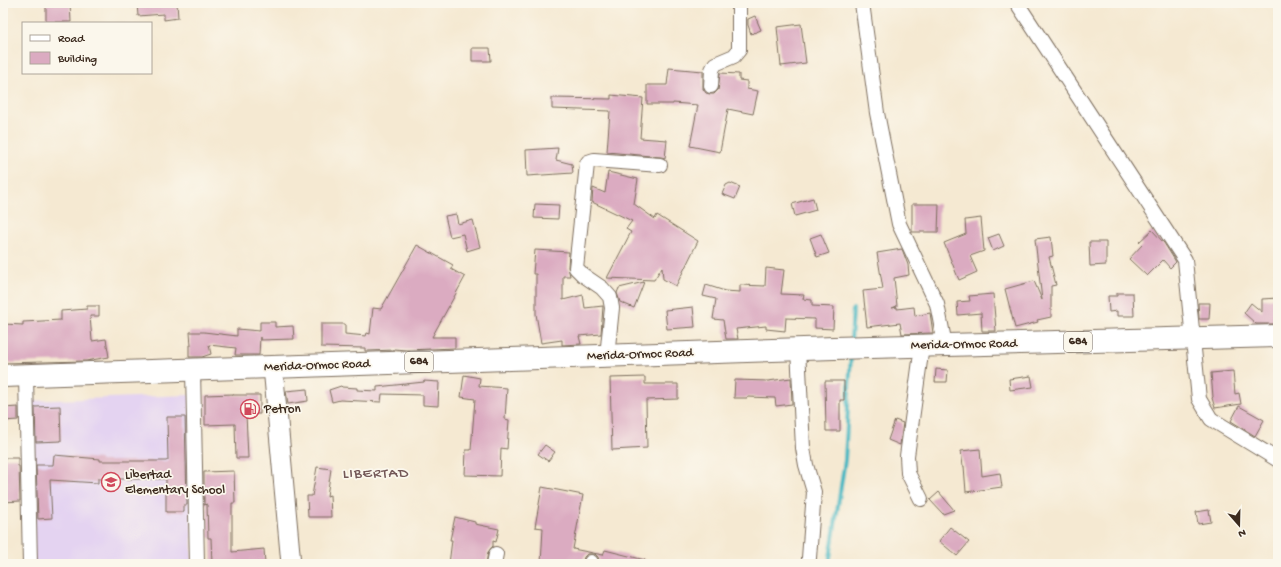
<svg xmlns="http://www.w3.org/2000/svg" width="1281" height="567" viewBox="0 0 1281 567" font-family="'Gochi Hand',sans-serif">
<rect width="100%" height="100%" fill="#fbf7ec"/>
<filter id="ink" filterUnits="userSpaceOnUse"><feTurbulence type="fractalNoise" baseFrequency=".025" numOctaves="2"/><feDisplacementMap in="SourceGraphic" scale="8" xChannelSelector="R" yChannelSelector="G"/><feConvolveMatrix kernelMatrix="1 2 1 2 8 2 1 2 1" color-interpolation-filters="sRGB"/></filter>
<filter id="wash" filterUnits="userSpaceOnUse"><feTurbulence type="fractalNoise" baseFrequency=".012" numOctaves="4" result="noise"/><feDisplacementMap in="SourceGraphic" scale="16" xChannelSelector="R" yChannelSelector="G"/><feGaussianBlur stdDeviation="0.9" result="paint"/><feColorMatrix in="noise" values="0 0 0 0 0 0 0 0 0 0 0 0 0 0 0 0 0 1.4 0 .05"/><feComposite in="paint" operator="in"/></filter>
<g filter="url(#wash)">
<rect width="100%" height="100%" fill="#f5e9d2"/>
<path fill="#e4d3f1" d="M190,395L192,564H34L29,401Z"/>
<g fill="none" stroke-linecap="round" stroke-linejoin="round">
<g stroke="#4ab8c2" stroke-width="4">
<path d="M851,341L853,309"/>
<path d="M829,564L845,460L851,354"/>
</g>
</g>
<g id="blocks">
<g fill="#dbabc1">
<path d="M46,3H70L71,22H46Z"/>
<path d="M137,3H177L178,18L164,20V14L138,16Z"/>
<path d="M755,16L761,30L751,34L748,25V19Z"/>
<path d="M801,24L806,63L781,66L777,27Z"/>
<path d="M472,48H490L491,61H472Z"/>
<path d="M669,68L703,71V89L706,93L710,94H714L718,90L720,73L739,74V80L747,81V89L758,91L753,114L728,109L720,152L690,146L698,105L673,103V104H647V85H667Z"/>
<path d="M611,95L643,98L640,138L667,140L665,158L661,157L607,152L610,111L552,109V98L611,99Z"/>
<path d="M558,148L556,160L572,164L573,173L527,176L526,150Z"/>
<path d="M608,172L638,179L634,204L655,219L657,215L698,241L676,286L663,279L662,267L654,280L607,278L631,232L626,229L632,221L592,202L593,188L605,193Z"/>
<path d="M730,183L740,187L735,199L722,194L726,185Z"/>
<path d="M813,198L816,210L795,216L792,204Z"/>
<path d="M535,204L559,205L558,219L534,218Z"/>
<path d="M912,204H939L938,232H912Z"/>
<path d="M456,214L458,224L473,220L480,247L467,251L463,234L450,237L445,216Z"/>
<path d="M981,218L984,251L970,256L977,272L959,280L944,243L966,234L965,220Z"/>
<path d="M1152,230L1164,243L1176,262L1170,268L1163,260L1147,276L1129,259L1142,245L1139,242Z"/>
<path d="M821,234L829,253L817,257L810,238Z"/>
<path d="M999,234L1004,246L993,251L988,238Z"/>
<path d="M1051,237L1053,256L1049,257L1056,285L1051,286V317L1037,320L1038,322L1015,328L1005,289L1034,281L1042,300L1035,239Z"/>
<path d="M1089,242H1106V265L1090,266Z"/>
<path d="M417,245L453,265L451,269L465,277L432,337H455V348L406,350L394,349V350L368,351H365V348L321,347V324H345V334L366,336L367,333L370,334L373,308L381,309Z"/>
<path d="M902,249L908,265L909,275L894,278L897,306L892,308L897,307V309L914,307L915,316L930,313L933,333L902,334L900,323L867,327L863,291L883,289L877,253Z"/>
<path d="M535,250L569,252L568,267L570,276H563V300L583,295L585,308L603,306L601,334L579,336L581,344L562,345V340L541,343L536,314V274H533Z"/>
<path d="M766,268L784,270L781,294L804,295L803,299L812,300V306L834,307L833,329L815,328V319L786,318L785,331L766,329V326L736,329L738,339H726L723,320L713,319L716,299L703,296L706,285L725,291L740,292V285L765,286Z"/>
<path d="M644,282L634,308L620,302L617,293L619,288Z"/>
<path d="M1117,293H1133L1134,316H1117V311L1109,312L1108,296H1117Z"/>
<path d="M993,294L996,331H982L981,313L958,315L957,302L970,301L969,296Z"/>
<path d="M1278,298V324H1256L1244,313L1251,303L1262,312V299Z"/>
<path d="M1198,303H1210L1209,319H1199Z"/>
<path d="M87,306H99V316H90L92,341L106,339L109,357L86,361L3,363V324L23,325V322L61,320V311L87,309Z"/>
<path d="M693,307L695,327L667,329L665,310Z"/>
<path d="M260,322H275V327L293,326L294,339L260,340V337L259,355H235L236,348L209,345L211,354L202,357H189V346H191L190,332H204L237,336V329L260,331Z"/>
<path d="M936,369L948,370L947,382H935Z"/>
<path d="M1233,371L1235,394L1239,393L1241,404L1215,408L1212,398L1213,397L1211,373Z"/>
<path d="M464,375L480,378L479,386L507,388L505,419L509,420L507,449L501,448L500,476L465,475L466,450H471L475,399L461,397Z"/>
<path d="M1031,376L1033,387L1010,390L1009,379Z"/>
<path d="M645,377V384H678V399L646,400L647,448L612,450L610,378Z"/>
<path d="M791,378L792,404L776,406L775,398L747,397V398H734L735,380L768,381Z"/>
<path d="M424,381L439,382L438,406L423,405V395L382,394L381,402L340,400L332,402L329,390L341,386L342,387L357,388V390L377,391V387L424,382Z"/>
<path d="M825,381H844V400H840V431H826Z"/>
<path d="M307,389L308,401L288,404L286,391Z"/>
<path d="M233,394V395H260V414H246L248,458H236L235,424L205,425V395Z"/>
<path d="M60,406L61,441L36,442L35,407Z"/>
<path d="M1239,406L1264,420L1255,436L1231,421Z"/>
<path d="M18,407V420L3,421V408Z"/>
<path d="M167,417H185L187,505H184V512H166V479H98V483L50,480L52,518L38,519L36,465H53L54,455L100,459V461H166L168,460Z"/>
<path d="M895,420L903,423L900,445L888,440Z"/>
<path d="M545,445L555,452L548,461L538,454Z"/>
<path d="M980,449L982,476L1000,473L1002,487L966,492L964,466H963L961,451Z"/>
<path d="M3,458H18V466H19L20,501L3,502Z"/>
<path d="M317,467L331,469L327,496L330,495L331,517H308L307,496H312Z"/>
<path d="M234,471L235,503H232V552L264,549L265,564H212L211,538H208L207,504L204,505V472Z"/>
<path d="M542,487L583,495L573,549L603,555L605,550L645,560V564H600L598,557L595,554H587L584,557L582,564H541L543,528L535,527Z"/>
<path d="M939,492L954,510L943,514L930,500Z"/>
<path d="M1209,510L1211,522L1198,524L1196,512Z"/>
<path d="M455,517L475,522V524L499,529L496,542L493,541V546L488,552L486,564H449L452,540H450Z"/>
<path d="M950,527L969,542L957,556L939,541Z"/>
</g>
</g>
</g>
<g filter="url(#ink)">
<use href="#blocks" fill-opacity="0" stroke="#7c6d5d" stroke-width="1"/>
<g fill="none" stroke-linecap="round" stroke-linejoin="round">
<defs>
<g id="minor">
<path d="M862,3L877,113L899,224L937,304L945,345"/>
<path d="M1017,3L1185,260L1199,399L1211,419L1278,460"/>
<path d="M711,86L712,70L715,64L734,56L739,50V3"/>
<path d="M798,349L803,448L806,465L814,492L809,558"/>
<path d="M607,356L612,308L610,297L602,288L583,275L576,268L587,164L588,162L594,160L660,165"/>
<path d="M193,370L197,564"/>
<path d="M26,376L30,564"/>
<path d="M921,499L908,473L907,456L922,346"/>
<path d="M494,564L496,554"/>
<path d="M591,564V562"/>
</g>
<path id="secondary" d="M273,367L291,564"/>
<path id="trunk" d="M3,376L834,348L1278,336"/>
</defs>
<use href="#minor" stroke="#7c6d5d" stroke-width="16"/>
<use href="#secondary" stroke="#7c6d5d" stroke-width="21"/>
<use href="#trunk" stroke="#7c6d5d" stroke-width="24"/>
<use href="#minor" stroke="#fff" stroke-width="14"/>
<use href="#secondary" stroke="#fff" stroke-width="19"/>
<use href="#trunk" stroke="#fff" stroke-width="22"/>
</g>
</g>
<defs>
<symbol id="fuel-ring" viewBox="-11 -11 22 22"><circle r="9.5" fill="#fbf7ec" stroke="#d1495b" stroke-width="1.5"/><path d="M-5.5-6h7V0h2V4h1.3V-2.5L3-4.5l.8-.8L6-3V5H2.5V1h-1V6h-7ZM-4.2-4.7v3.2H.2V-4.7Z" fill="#d1495b"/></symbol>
<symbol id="school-ring" viewBox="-11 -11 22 22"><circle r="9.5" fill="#fbf7ec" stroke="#d1495b" stroke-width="1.5"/><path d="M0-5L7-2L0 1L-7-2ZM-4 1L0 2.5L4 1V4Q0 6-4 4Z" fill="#d1495b"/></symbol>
</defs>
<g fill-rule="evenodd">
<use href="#fuel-ring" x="239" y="398" width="22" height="22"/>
<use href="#school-ring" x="100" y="471" width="22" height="22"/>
</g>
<g text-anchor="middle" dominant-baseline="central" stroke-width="3.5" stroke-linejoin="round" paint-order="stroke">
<g fill="#fbf7ec" stroke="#75685c" stroke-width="1">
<rect x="1064" y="332" width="28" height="20" rx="3"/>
<rect x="405" y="352" width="28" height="20" rx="3"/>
</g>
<g font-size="12" font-weight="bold" fill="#3b2a1e">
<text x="1078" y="342">684</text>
<text x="419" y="362">684</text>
</g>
<g font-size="13" fill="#3b2a1e" stroke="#fbf7ec">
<text transform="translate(964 345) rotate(-1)">Merida-Ormoc Road</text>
<text transform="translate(640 355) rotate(-2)">Merida-Ormoc Road</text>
<text transform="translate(317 366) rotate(-2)">Merida-Ormoc Road</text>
</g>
<g font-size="13" fill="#3b2a1e" stroke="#fbf7ec" text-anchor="start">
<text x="264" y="409">Petron</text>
<text x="125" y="475">Libertad<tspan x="125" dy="15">Elementary School</tspan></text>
</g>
<g font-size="15" letter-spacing="1" fill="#735757" stroke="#fbf7ec">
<text x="376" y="474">LIBERTAD</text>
</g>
</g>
<rect width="1281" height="567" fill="none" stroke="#fbf7ec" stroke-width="16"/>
<rect x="22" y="22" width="130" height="52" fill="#fbf7ec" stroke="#aea59a"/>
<rect x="30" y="35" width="20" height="6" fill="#ffffff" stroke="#aea59a"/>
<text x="58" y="42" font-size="12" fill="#3b2a1e">Road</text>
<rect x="30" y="52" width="20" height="12" fill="#dbabc1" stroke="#aea59a"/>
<text x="58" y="62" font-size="12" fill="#3b2a1e">Building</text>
<g transform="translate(1239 525) rotate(160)" stroke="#fbf7ec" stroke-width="3" paint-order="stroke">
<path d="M0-3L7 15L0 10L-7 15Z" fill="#3b2a1e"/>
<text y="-6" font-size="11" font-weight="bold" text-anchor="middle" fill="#3b2a1e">N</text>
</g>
</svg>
